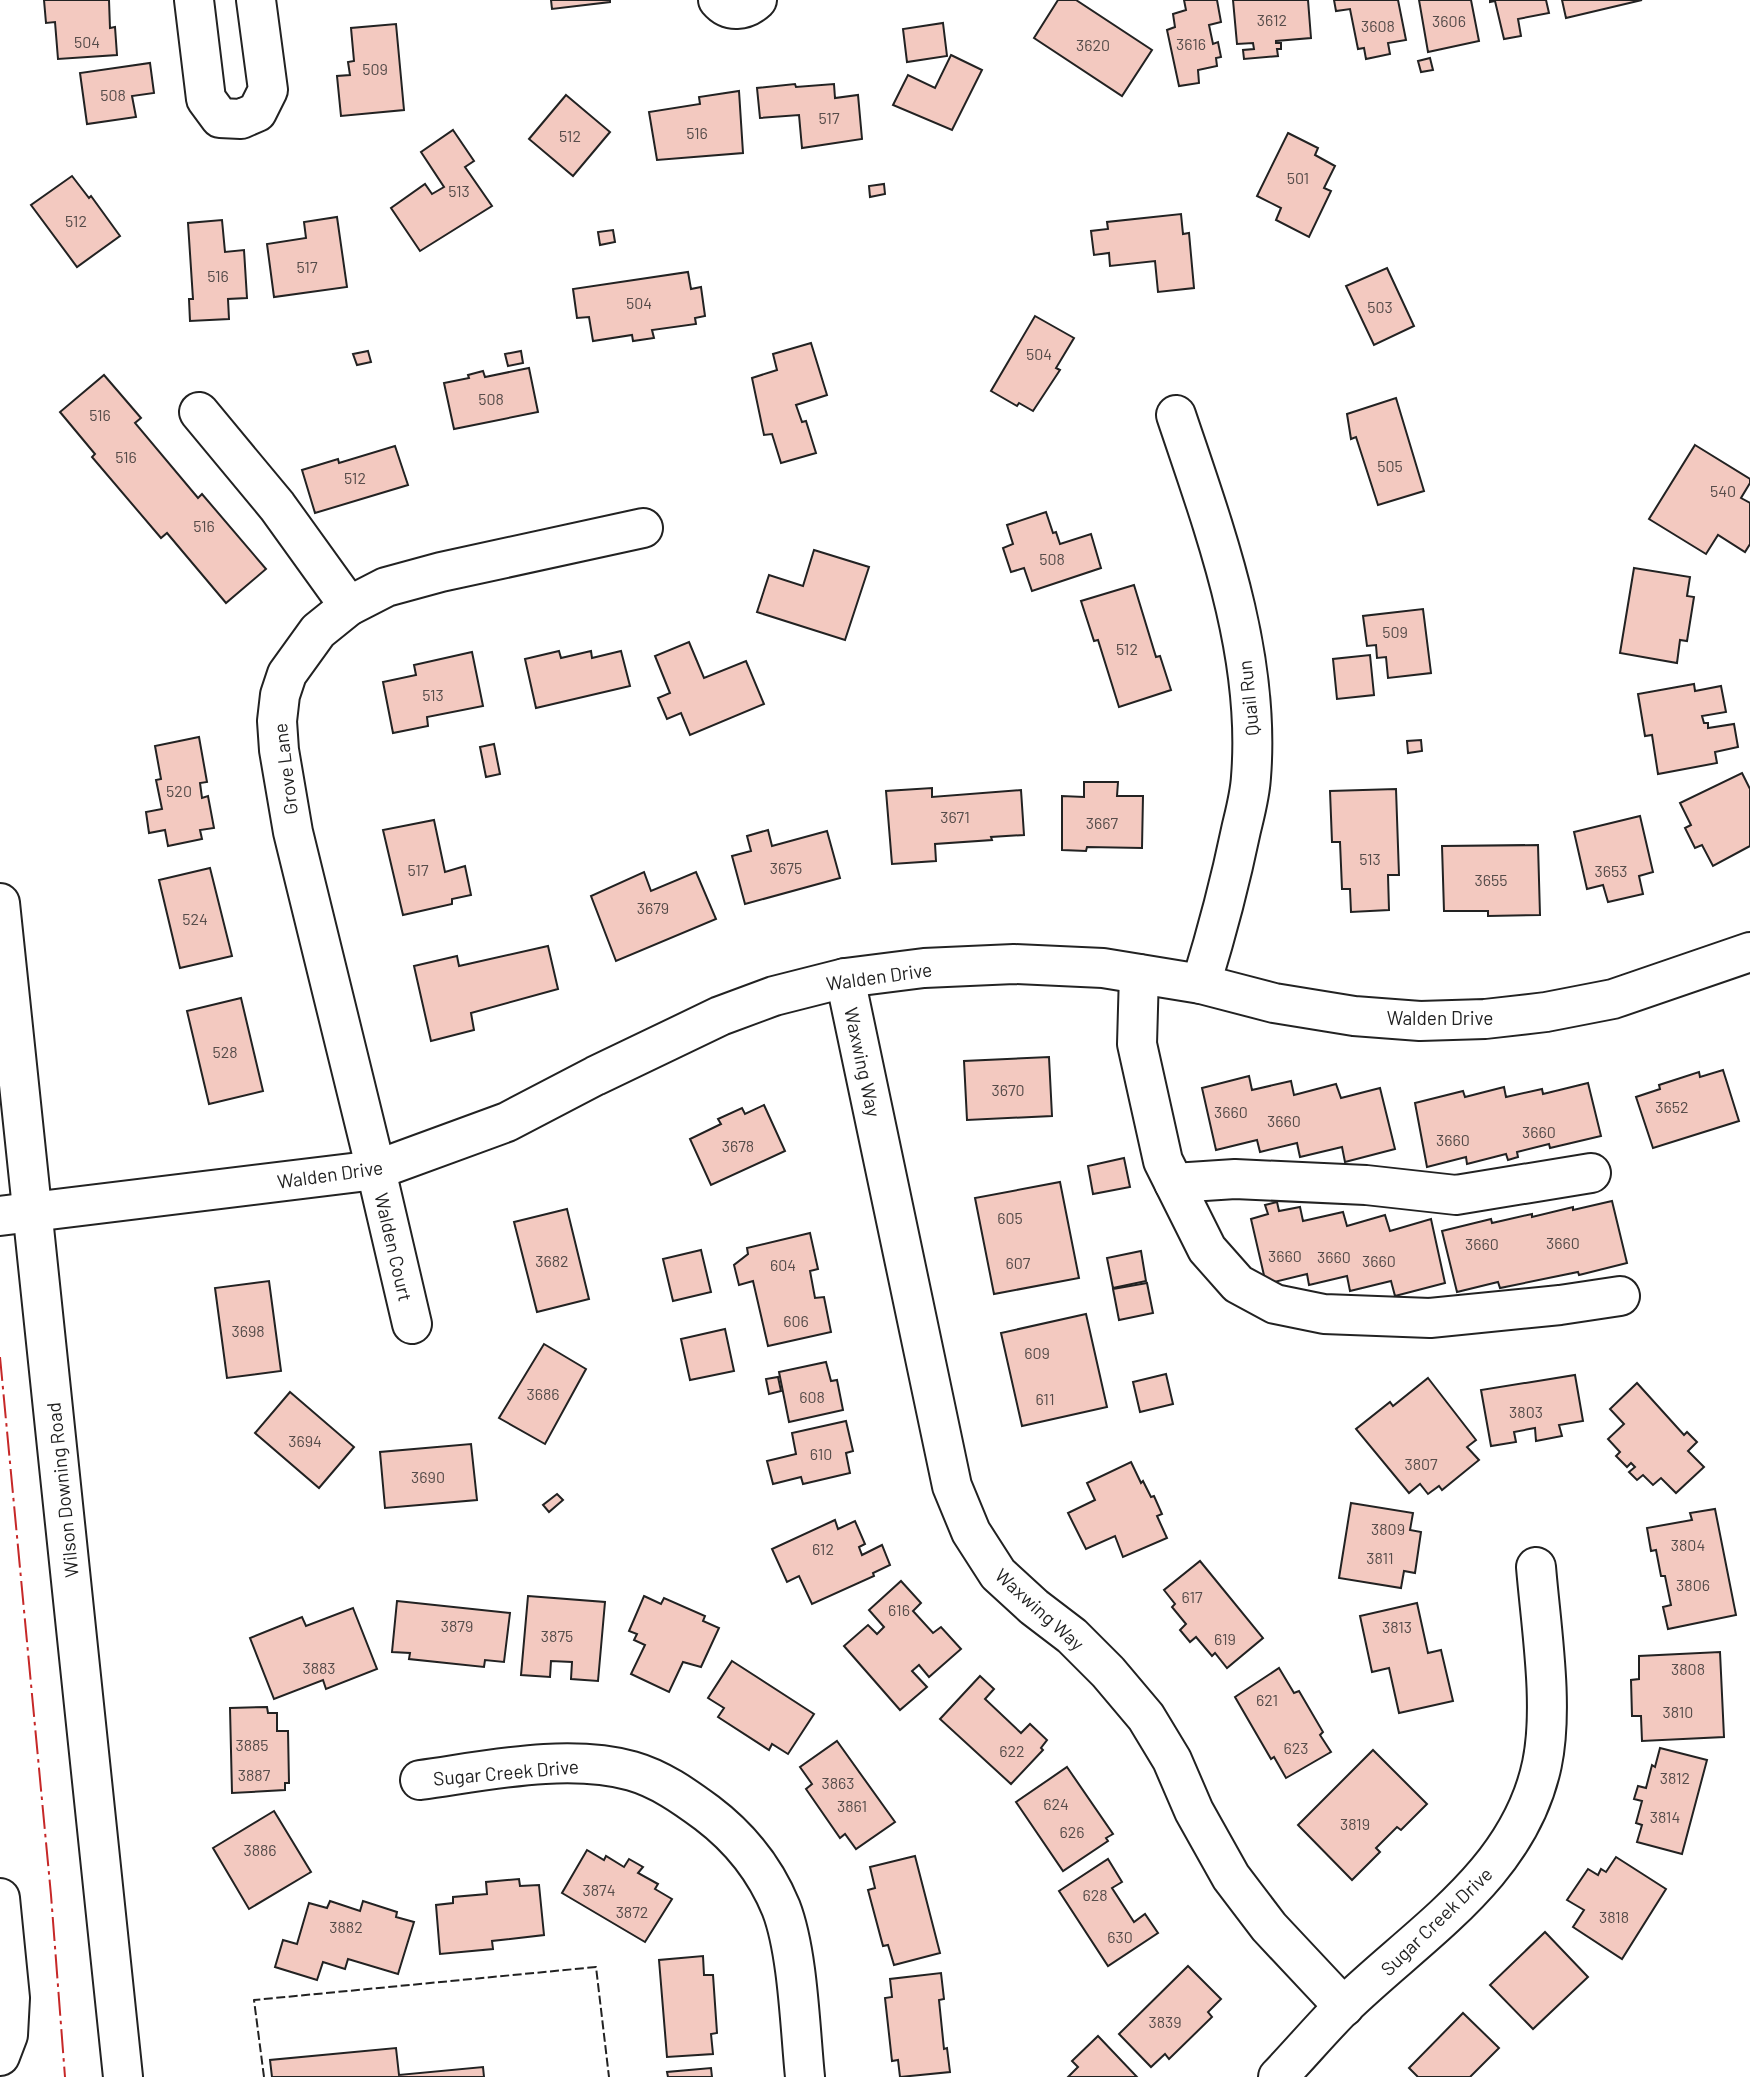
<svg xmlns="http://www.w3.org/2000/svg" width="1750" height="2077" viewBox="0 0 1750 2077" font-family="Barlow,sans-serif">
<rect width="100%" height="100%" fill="#fff"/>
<g fill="#f3c9c0" stroke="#222" stroke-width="2">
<path d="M44,0H109L110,28L115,27L117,55L58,59L55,22L46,23Z"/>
<path d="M551,0H610V2L552,9Z"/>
<path d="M1058,0H1076L1152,50L1122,96L1034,38Z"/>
<path d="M1184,0H1217L1221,22L1209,25L1213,44L1218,42L1221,57L1216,58L1217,66L1198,70L1199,83L1179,86L1167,30L1175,27L1173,14L1186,10Z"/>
<path d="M1233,0H1308L1311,38L1276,41V43H1281V49H1277L1278,56L1244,59L1243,50L1254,49L1253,43L1237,44Z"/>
<path d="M1334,0H1398L1406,40L1388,43L1390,54L1366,59L1364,48L1358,49L1350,9L1336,11Z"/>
<path d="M1419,0H1471L1479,41L1428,52Z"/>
<path d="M1490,0H1546L1549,13L1518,19L1521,36L1504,39L1495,1L1490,2Z"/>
<path d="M1562,0H1642L1566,18Z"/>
<path d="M943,23L947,56L907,62L903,29Z"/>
<path d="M396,24L404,110L341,116L337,76L350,75L348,62L354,61L351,28Z"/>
<path d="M951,55L982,70L952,130L893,105L908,75L935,88Z"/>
<path d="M1430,58L1433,70L1421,72L1418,61Z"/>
<path d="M150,63L154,93L132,96L136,117L87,124L80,73Z"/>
<path d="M795,84L796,87L834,84L835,98L858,95L862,139L802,148L799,115L760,118L757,88Z"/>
<path d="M739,91L743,153L657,160L649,112L700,104L699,97Z"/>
<path d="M566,95L610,132L573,176L529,139Z"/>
<path d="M453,130L474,161L465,167L492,206L420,251L391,208L425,184L432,194L444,187L421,152Z"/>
<path d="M1288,133L1318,148L1315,155L1335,166L1324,188L1331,191L1309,237L1276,220L1281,208L1257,196Z"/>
<path d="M72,176L89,198L91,196L120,236L77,267L31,205Z"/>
<path d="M884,184L885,194L870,197L869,186Z"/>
<path d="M1181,214L1183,234L1189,233L1194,288L1158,292L1155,261L1110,266L1109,253L1094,255L1091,231L1108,229L1107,222Z"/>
<path d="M337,217L347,287L274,297L267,244L306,238L304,222Z"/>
<path d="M222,220L225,252L244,250L247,298L228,299L229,319L190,321L189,299H193L188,223Z"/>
<path d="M613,230L615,242L600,245L598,232Z"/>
<path d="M1387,268L1414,326L1374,345L1346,286Z"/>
<path d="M688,272L691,289L701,287L705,316L695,318L696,324L652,330L654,338L633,341L632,335L593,341L589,317L577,318L573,289Z"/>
<path d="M1035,316L1074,338L1056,368L1060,370L1033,411L1019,403L1017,406L991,391Z"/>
<path d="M811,343L827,395L796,405L802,422L806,421L816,453L781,463L772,434L764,435L752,378L777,370L773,354Z"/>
<path d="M368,351L371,362L357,365L353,354Z"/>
<path d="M521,351L523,363L508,366L505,354Z"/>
<path d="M529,368L538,412L454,429L444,383L469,378L468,375L483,371L485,377Z"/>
<path d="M104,375L141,418L135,423L198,498L202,494L266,569L226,603L167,533L161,538L92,457L95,454L60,412Z"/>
<path d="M1396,398L1424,491L1378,505L1356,437L1351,439L1347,414Z"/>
<path d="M1695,445L1750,479V483L1741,498L1750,503V544L1745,552L1718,535L1706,554L1649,519Z"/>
<path d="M395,446L408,485L315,513L302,470L338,459L339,463Z"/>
<path d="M1046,512L1053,533L1056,532L1060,544L1091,534L1101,568L1032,591L1024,568L1011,572L1003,548L1013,544L1007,525Z"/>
<path d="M814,550L869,567L845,640L757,612L769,575L803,586Z"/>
<path d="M1634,568L1690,577L1687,596L1694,597L1687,641L1680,640L1677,663L1620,653Z"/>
<path d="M1134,585L1156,657L1160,656L1171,690L1119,707L1098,640L1094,641L1081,601Z"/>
<path d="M1423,609L1431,673L1388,678L1386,657L1377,658L1376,645L1367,646L1363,616Z"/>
<path d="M689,642L704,678L746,661L764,704L690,735L681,713L667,719L658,698L670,693L655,656Z"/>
<path d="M559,651L561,658L591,651L592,658L621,651L630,686L536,708L525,659Z"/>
<path d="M472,652L483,706L427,717L428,726L393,733L383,682L416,675L414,665Z"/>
<path d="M1370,655L1374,695L1337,699L1333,659Z"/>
<path d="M1694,684L1695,691L1721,686L1726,712L1702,716L1704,723H1708V728L1734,724L1738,747L1715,752L1717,763L1658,774L1652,735L1645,736L1638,694Z"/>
<path d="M199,737L207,782L200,783L202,798L208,796L214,828L200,830L202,839L168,846L165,830L149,833L146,812L162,809L156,780L161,779L155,746Z"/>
<path d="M1421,740L1422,751L1408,753L1407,741Z"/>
<path d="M494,744L500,774L486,777L480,747Z"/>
<path d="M1742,773L1750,789V846L1713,866L1702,845L1695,848L1685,828L1691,825L1680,803Z"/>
<path d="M1084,782H1118L1117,796H1143L1142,848L1087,847L1086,851L1062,850V796L1084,797Z"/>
<path d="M932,788V797L1021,790L1024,835L991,837L992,840L935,844L936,861L892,864L886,791Z"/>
<path d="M1396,789L1399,875H1388L1389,910L1351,912L1350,889H1342L1340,842H1332L1330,791Z"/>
<path d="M1640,816L1653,872L1639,876L1643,894L1608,902L1603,885L1587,889L1574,832Z"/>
<path d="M434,820L445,872L465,866L471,895L452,899V904L403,915L383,830Z"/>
<path d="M768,830L772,846L827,831L840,878L745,904L732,856L751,851L747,836Z"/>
<path d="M1538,845L1540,915L1488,916V911H1444L1442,846Z"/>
<path d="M210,868L232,956L180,968L159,880Z"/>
<path d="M644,872L651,891L696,872L716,919L616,961L591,896Z"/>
<path d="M548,946L558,989L471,1013L474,1030L431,1041L414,966L457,956L459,966Z"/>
<path d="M241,998L263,1091L209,1104L187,1011Z"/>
<path d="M1049,1057L1052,1116L967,1120L964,1061Z"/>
<path d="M1723,1070L1739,1121L1653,1148L1636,1097L1660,1089L1659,1085L1699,1072L1700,1077Z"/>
<path d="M1249,1076L1252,1090L1291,1081L1294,1095L1336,1084L1341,1098L1380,1088L1395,1149L1345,1162L1342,1147L1300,1157L1297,1143L1260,1152L1257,1140L1216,1150L1202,1088Z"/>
<path d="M1588,1083L1601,1136L1550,1148L1549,1144L1517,1152L1518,1157L1508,1160L1506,1154L1467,1164L1466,1157L1427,1167L1415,1103L1463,1091L1465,1097L1504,1087L1506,1097L1542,1089L1543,1094Z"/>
<path d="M764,1105L785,1151L711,1185L690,1139L721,1124L718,1119L742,1108L745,1114Z"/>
<path d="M1124,1158L1130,1187L1093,1194L1088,1166Z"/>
<path d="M1060,1182L1079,1278L994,1294L975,1198Z"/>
<path d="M1612,1201L1627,1263L1579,1275L1578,1272L1500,1288L1498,1282L1457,1292L1442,1231L1491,1219L1492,1223L1532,1214V1217L1573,1207V1210Z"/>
<path d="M1277,1202L1279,1211L1300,1207L1303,1221L1343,1212L1347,1226L1385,1215L1390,1231L1431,1219L1445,1283L1395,1296L1391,1281L1350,1291L1347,1276L1309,1285L1307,1274L1266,1284L1251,1219L1268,1214L1265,1205Z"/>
<path d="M567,1209L589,1299L537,1312L514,1222Z"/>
<path d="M810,1233L818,1269L810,1271L815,1298L824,1297L831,1332L768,1346L753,1281L739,1285L734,1265L748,1254L747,1248Z"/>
<path d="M701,1250L711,1292L673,1301L663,1259Z"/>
<path d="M1141,1251L1146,1281L1113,1288L1107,1258Z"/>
<path d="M269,1281L281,1371L227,1378L215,1288Z"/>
<path d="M1147,1283L1153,1313L1119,1320L1113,1289Z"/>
<path d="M1086,1314L1107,1407L1022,1426L1001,1333Z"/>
<path d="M725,1329L734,1371L690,1380L681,1339Z"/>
<path d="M544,1344L586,1369L545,1444L499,1418Z"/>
<path d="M826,1362L831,1381L837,1380L843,1410L789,1422L779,1372Z"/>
<path d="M1166,1374L1173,1404L1140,1412L1133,1382Z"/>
<path d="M1575,1375L1583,1421L1559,1425L1562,1436L1536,1441L1535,1428L1514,1432L1516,1442L1491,1446L1481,1390Z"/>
<path d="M778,1377L781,1391L769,1394L766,1379Z"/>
<path d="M1428,1378L1476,1440L1467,1447L1479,1460L1442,1490L1439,1486L1428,1494L1420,1484L1409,1493L1356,1429L1390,1402L1393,1406Z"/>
<path d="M1637,1383L1684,1435L1687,1432L1697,1442L1688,1451L1704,1467L1676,1493L1661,1478L1653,1485L1643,1475L1637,1480L1629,1472L1635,1467L1631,1463L1627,1467L1616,1456L1620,1452L1608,1439L1624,1424L1610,1409Z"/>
<path d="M290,1392L354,1447L319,1488L255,1433Z"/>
<path d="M846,1421L853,1451L846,1453L850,1473L803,1484L801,1477L773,1484L767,1461L796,1454L792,1433Z"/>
<path d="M471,1444L477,1500L385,1508L380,1452Z"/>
<path d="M1131,1462L1141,1483L1143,1481L1151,1497L1154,1496L1162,1514L1157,1516L1167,1538L1123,1557L1115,1536L1086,1549L1068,1513L1095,1500L1087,1483Z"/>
<path d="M557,1494L563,1500L549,1512L543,1505Z"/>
<path d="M1351,1503L1413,1513L1410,1530L1421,1532L1415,1573L1404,1571L1401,1588L1339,1578Z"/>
<path d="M1715,1509L1736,1615L1668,1629L1663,1607L1671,1605L1665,1576H1661L1656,1550L1651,1551L1647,1528L1692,1520L1690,1513Z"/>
<path d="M835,1520L838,1529L855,1521L865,1544L859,1547L862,1555L882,1545L890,1565L873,1573L874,1576L812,1604L799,1576L787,1582L772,1549Z"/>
<path d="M1200,1561L1263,1638L1227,1668L1215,1653L1212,1656L1196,1637L1190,1642L1180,1630L1186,1624L1172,1607L1175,1604L1164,1590Z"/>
<path d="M901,1581L921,1603L913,1611L933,1633L941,1627L961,1649L929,1677L919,1665L912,1671L927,1687L900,1710L844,1646L868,1625L877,1634L884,1627L869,1610Z"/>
<path d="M528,1596L605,1602L598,1681L571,1679L572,1662L551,1661L550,1677L521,1675Z"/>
<path d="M644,1596L661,1604L664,1598L705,1616L703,1621L719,1628L701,1667L683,1662L669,1692L631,1674L645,1645L634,1640L637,1634L629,1631Z"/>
<path d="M397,1601L510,1613L504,1662L485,1660L484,1667L409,1659L410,1653L392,1652Z"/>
<path d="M1417,1603L1428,1653L1441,1650L1453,1701L1399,1713L1389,1668L1372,1672L1360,1616Z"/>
<path d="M353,1608L377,1669L326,1689L323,1680L274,1699L250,1638L302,1617L306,1626Z"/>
<path d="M1720,1652L1724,1737L1642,1741L1641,1716H1632L1631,1680L1639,1679V1656Z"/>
<path d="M732,1661L814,1714L788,1754L772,1744L769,1750L718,1717L724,1708L708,1698Z"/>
<path d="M1279,1668L1294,1693L1299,1691L1323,1732L1320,1735L1331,1752L1286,1778L1274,1757L1271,1759L1235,1697Z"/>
<path d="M980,1676L994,1689L985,1699L1021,1733L1030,1724L1047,1740L1041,1748L1043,1750L1011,1784L940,1719Z"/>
<path d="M267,1707L268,1713H277V1731H288L289,1783H285V1790L232,1793L230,1708Z"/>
<path d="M837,1741L895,1822L856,1849L845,1834L840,1838L806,1789L812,1784L800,1767Z"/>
<path d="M1660,1748L1707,1760L1682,1854L1637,1842L1642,1825L1636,1823L1642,1801L1634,1799L1638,1786L1646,1788L1652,1765L1655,1767Z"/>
<path d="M1373,1750L1427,1804L1401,1830L1397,1827L1376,1848L1380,1852L1352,1880L1298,1825Z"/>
<path d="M1067,1767L1113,1834L1106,1838L1108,1841L1063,1871L1016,1802Z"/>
<path d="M274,1811L311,1872L249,1909L213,1848Z"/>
<path d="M587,1850L604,1860L606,1856L624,1867L629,1859L643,1867L638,1873L658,1884L655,1889L672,1899L645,1942L562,1893Z"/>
<path d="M915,1856L940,1953L894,1965L888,1945L883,1946L868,1890L875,1888L870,1867Z"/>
<path d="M1616,1857L1666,1889L1622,1959L1573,1927L1584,1910L1567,1900L1588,1869L1598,1875L1601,1869L1606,1872Z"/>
<path d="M1108,1859L1122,1882L1112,1888L1134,1922L1145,1914L1158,1933L1108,1966L1059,1891Z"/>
<path d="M519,1879L520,1886L539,1885L544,1935L492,1941L493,1949L440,1954L436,1905L453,1903V1897L487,1894L486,1882Z"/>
<path d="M330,1901L360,1911L363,1901L397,1912L396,1917L414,1922L398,1974L348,1959L345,1969L323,1962L317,1980L275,1967L283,1940L297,1944L309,1903L327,1908Z"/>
<path d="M1545,1932L1588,1977L1533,2029L1490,1985Z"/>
<path d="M703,1956L704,1975H713L717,2033L711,2034L713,2054L667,2057L659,1960Z"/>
<path d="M1188,1966L1221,1999L1208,2012L1212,2017L1169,2059L1165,2054L1151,2067L1119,2034Z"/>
<path d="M941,1973L944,1999L939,2000L944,2049L947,2048L950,2072L900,2077L898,2060L892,2061L885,1998L892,1997L890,1979Z"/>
<path d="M1463,2013L1499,2048L1470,2077H1418L1409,2068Z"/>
<path d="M1098,2036L1137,2077H1068L1078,2067L1072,2061Z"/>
<path d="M396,2048L399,2075L483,2067L484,2077H272L270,2060Z"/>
<path d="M711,2068L712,2077H668L667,2072Z"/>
</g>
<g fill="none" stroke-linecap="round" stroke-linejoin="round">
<defs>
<g id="minor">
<path d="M194,0L206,99L220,118L241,119L257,112L268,90L256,0"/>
<path d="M718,0C729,13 745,11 757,0"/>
<path d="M199,412L277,506L349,606"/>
<path d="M1176,415C1215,531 1261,653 1251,777C1250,795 1245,813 1241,830C1230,883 1217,932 1201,984"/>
<path d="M0,903L123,2077"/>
<path d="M1139,974L1137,1044L1163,1161L1207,1249L1238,1284L1275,1304L1324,1314L1430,1318L1560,1305L1620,1296"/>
<path d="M845,978L952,1486L971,1532L998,1574L1034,1607L1072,1636L1108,1672L1146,1717L1172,1760L1194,1811L1231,1877L1269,1927L1344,2007"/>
<path d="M1174,1183L1235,1179L1366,1185L1456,1195L1591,1173"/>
<path d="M0,1216L376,1170L507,1122L595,1076L720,1016L774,996L845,978L924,968L1014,964L1103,968L1201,984L1274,1003L1354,1016L1420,1021L1485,1019L1546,1012L1613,999L1750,952"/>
<path d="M412,1324L376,1170L293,832L279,750L277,721L280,695L287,674L318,631L349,606L386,587L441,572L643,528"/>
<path d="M420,1780C486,1771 567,1753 632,1771C660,1779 684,1796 707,1813C740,1838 765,1869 781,1908C798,1952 800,2028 805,2077"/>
<path d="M0,1898L10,1998L8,2035L0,2056"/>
<path d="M1278,2077C1300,2054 1321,2029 1343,2007C1419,1933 1519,1874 1542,1764C1554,1706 1541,1627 1536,1567"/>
</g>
</defs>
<use href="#minor" stroke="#222" stroke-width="42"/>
<use href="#minor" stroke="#fff" stroke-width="38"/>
<path stroke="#222" stroke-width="2" stroke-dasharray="9 3.5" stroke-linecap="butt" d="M264,2077L254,2000L596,1967L609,2077"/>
<path stroke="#c62828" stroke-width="2" stroke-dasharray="24 5 3.5 5" stroke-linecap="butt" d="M0,1357L51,1895L65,2077"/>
</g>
<g text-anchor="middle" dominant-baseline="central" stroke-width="5" stroke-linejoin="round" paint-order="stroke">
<g font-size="16" fill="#564c4a">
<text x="1272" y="19">3612</text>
<text x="1449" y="20">3606</text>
<text x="1378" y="25">3608</text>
<text x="87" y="41">504</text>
<text x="1191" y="43">3616</text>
<text x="1093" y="44">3620</text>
<text x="375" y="68">509</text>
<text x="113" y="94">508</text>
<text x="829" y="117">517</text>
<text x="697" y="132">516</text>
<text x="570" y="135">512</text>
<text x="1298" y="177">501</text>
<text x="459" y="190">513</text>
<text x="76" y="220">512</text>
<text x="307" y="266">517</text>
<text x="218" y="275">516</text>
<text x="639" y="302">504</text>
<text x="1380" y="306">503</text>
<text x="1039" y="353">504</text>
<text x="491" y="398">508</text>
<text x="100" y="414">516</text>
<text x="126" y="456">516</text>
<text x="1390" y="465">505</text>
<text x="355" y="477">512</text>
<text x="1723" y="490">540</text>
<text x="204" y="525">516</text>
<text x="1052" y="558">508</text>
<text x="1395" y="631">509</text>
<text x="1127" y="648">512</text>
<text x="433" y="694">513</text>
<text x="179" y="790">520</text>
<text x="955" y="816">3671</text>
<text x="1102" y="822">3667</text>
<text x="1370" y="858">513</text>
<text x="786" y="867">3675</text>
<text x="418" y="869">517</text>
<text x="1611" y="870">3653</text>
<text x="1491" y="879">3655</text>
<text x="653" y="907">3679</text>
<text x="195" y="918">524</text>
<text x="225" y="1051">528</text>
<text x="1008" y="1089">3670</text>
<text x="1672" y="1106">3652</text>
<text x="1231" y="1111">3660</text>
<text x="1284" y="1120">3660</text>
<text x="1539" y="1131">3660</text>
<text x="1453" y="1139">3660</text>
<text x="738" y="1145">3678</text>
<text x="1010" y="1217">605</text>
<text x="1563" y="1242">3660</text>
<text x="1482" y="1243">3660</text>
<text x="1285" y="1255">3660</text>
<text x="1334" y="1256">3660</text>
<text x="552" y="1260">3682</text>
<text x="1379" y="1260">3660</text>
<text x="1018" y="1262">607</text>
<text x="783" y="1264">604</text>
<text x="796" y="1320">606</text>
<text x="248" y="1330">3698</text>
<text x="1037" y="1352">609</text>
<text x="543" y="1393">3686</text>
<text x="812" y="1396">608</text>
<text x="1045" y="1398">611</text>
<text x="1526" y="1411">3803</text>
<text x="305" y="1440">3694</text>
<text x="821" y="1453">610</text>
<text x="1421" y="1463">3807</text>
<text x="428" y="1476">3690</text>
<text x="1388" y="1528">3809</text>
<text x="1688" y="1544">3804</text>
<text x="823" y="1548">612</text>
<text x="1380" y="1557">3811</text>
<text x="1693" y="1584">3806</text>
<text x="1192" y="1596">617</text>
<text x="899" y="1609">616</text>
<text x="457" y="1625">3879</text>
<text x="1397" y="1626">3813</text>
<text x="557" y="1635">3875</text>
<text x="1225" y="1638">619</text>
<text x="319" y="1667">3883</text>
<text x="1688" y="1668">3808</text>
<text x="1267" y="1699">621</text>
<text x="1678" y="1711">3810</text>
<text x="252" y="1744">3885</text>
<text x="1296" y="1747">623</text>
<text x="1012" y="1750">622</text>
<text x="254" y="1774">3887</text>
<text x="1675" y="1777">3812</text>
<text x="838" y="1782">3863</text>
<text x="1056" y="1803">624</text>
<text x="852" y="1805">3861</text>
<text x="1665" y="1816">3814</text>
<text x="1355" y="1823">3819</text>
<text x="1072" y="1831">626</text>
<text x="260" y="1849">3886</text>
<text x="599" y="1889">3874</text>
<text x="1095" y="1894">628</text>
<text x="632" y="1911">3872</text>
<text x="1614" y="1916">3818</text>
<text x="346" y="1926">3882</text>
<text x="1120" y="1936">630</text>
<text x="1165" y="2021">3839</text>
</g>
<g font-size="19" fill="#222" stroke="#fff">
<text transform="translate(1248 698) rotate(-96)">Quail Run</text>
<text transform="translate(285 769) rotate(-97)">Grove Lane</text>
<text transform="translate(879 976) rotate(-8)">Walden Drive</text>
<text x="1440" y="1017">Walden Drive</text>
<text transform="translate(863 1062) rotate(78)">Waxwing Way</text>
<text transform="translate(330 1174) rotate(-8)">Walden Drive</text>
<text transform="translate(394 1247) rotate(77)">Walden Court</text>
<text transform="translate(62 1490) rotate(-96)">Wilson Downing Road</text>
<text transform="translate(1040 1609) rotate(42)">Waxwing Way</text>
<text transform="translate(506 1772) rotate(-5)">Sugar Creek Drive</text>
<text transform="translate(1436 1921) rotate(-44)">Sugar Creek Drive</text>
</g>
</g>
</svg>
